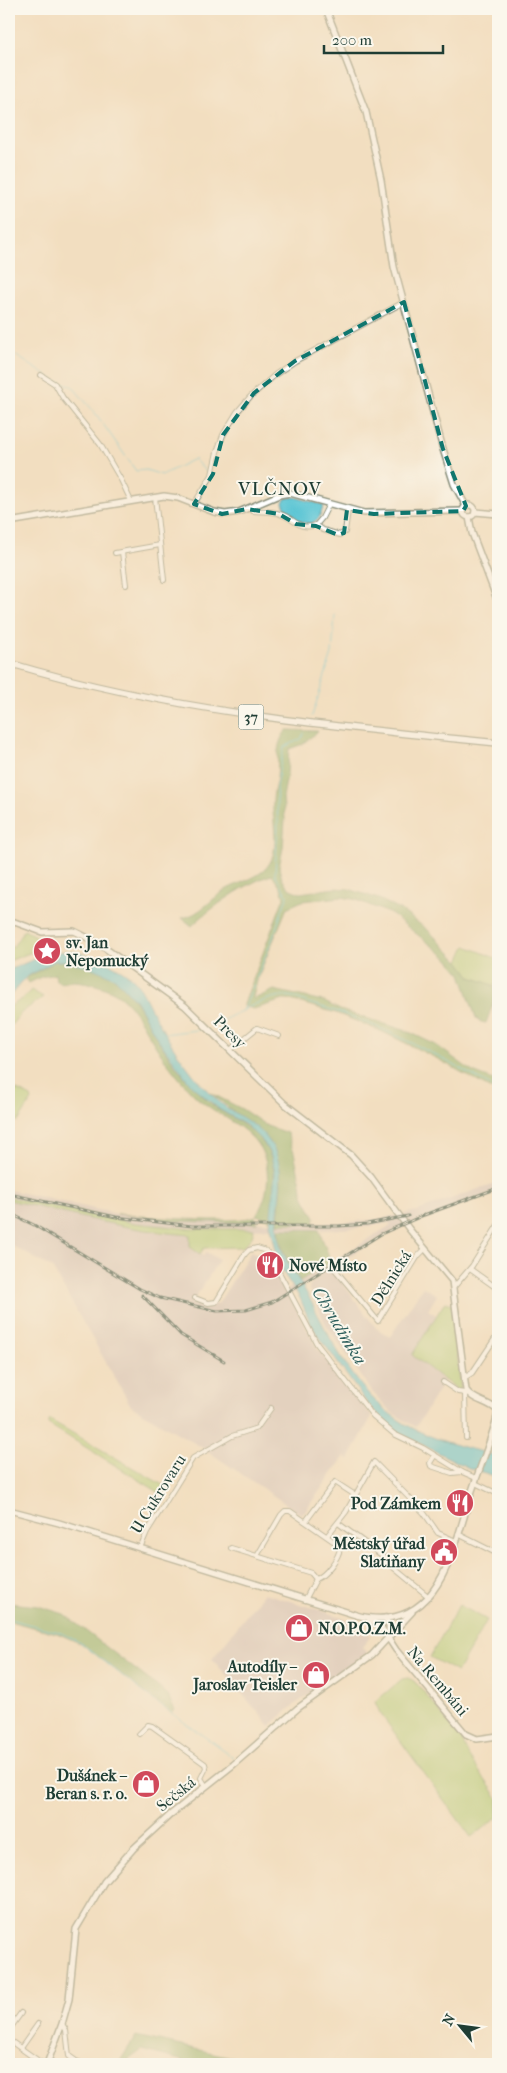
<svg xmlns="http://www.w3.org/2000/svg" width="507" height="2073" viewBox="0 0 507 2073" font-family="'IM FELL French Canon',serif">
<rect width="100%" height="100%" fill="#fbf7ec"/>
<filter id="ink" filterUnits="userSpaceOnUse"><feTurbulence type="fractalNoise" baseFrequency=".02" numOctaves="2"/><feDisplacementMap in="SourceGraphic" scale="10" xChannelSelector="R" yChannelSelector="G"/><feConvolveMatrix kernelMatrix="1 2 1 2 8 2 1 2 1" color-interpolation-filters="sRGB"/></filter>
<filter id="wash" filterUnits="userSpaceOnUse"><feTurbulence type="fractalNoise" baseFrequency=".0096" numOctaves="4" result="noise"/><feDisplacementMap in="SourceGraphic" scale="20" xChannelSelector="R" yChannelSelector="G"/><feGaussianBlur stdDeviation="1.12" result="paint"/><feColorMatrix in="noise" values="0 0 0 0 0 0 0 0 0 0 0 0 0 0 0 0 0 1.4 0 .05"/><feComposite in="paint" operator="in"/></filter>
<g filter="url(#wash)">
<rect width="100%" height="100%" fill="#f2dec0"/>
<g fill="#d0c0bc">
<path d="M498,1182V1191L398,1229L367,1245L331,1268L376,1328L390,1337L423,1287L437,1295L428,1310L436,1315L412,1355L444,1381L416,1427L392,1413L373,1393L326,1325L309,1289L310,1285L328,1270L289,1295L317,1348L372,1416L349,1459L345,1456L302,1515L203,1448L131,1406L52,1268L9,1244V1200L121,1226L160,1233L191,1235V1249L204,1256L206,1252L219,1260L193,1301L210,1307L212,1304H218L251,1251L272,1263L287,1290L391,1225L389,1223L357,1228L322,1230L172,1227L116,1220L9,1197V1190L117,1214L173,1221L339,1223L378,1219L417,1211Z"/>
<path d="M264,1593L342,1617L351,1621L371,1636L362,1647L367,1652L365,1655L294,1705L270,1726L212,1659Z"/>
</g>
<g fill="#acce77" stroke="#668656">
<path d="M24,930L43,940L37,950L9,961V945L13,947Z"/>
<path d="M466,946L498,959V987L471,977L459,961Z"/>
<path d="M31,990L43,997L21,1013L9,1028V1007L24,998Z"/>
<path d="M9,1086L31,1097L32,1100L18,1122L9,1116Z"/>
<path d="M9,1197L134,1223L192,1229H254L252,1237L243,1247L204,1248L200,1254L190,1247V1235C129,1231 69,1214 9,1200Z"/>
<path d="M445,1302L452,1304L461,1390H457L412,1355Z"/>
<path d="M50,1420L168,1488L165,1496L48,1424Z"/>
<path d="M459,1605L487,1620L457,1672L430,1657Z"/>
<path d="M408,1678L414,1681L420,1687L462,1740L469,1757L498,1798V1817L471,1837L380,1713L375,1702L402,1679Z"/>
</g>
<g fill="#89b168" stroke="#54774e">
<path d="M287,730L318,731L303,744L289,749L287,775L283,797L285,819L283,848L279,867L282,879L290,889L300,893L335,888L349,889L379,899L402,911L428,930L459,961L471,977L490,984L498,990L486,1023L481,1022L476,1018L461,974L445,956L391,914L357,900L342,897L302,901L287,908L258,977L253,997L254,999L274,990L323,1001L340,1010L407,1031L436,1045L473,1072L496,1081L498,1084V1093L436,1058L383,1032L336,1013L287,999L254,1009L243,1006L284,897L281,888L272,875C249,881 209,909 192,926L182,918C200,915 212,898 227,889C238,883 254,879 264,870C283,853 271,821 273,800C273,792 276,785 277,777C279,759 274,745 287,730Z"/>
<path d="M55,961C73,960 102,967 116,979C135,995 144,1017 157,1038C167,1054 179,1073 193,1086C201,1094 209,1103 218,1109C238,1122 258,1130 269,1153C279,1173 272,1198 271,1220L256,1215C268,1198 271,1174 263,1154C250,1124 214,1116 192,1093C178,1078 164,1060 153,1042C143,1026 135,1008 120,996C107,987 89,982 74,981C66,981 63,985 56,981L55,974L41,977L29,983L26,978Z"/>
<path d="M211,1093L242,1109L267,1126L287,1133L294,1152L304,1198L315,1218L314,1224L278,1223L281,1184L280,1170L276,1153L269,1140Z"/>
<path d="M117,1214C139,1216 240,1225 255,1216L257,1223L173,1221Z"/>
<path d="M278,1229L319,1230L331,1262L300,1281C290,1264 280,1250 278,1229Z"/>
<path d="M9,1603L38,1606L64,1614L167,1694L175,1710L172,1714L82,1644L57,1633L9,1621Z"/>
<path d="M136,2036L263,2064H195L142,2050L123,2064H118Z"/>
</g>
<g fill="#5ac5d4" stroke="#3c8184">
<path d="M295,497L324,505L319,518L311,524C296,522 288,517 283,502L286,498Z"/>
<path d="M69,951C88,953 115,964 131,977C140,984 145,998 151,1009C162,1029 174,1050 189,1069C196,1079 205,1088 214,1097C236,1119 259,1119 275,1151C288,1180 273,1211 279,1241C284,1262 301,1281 311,1301C332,1343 358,1394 399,1420C429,1440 464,1447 498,1456V1477L469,1468L405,1436L393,1429L369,1406L312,1327L300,1298L286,1277L279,1263L270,1224L275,1173L271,1156L264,1143L246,1125L219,1109L191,1085L157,1038L136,1001L115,978L90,967L67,961H55L26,977L9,997V970L49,953Z"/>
</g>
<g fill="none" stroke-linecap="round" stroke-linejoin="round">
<g stroke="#5ac5d4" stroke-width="1">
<path d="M9,351L55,381L72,386L96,414L136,471L146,470L162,475L194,459L211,477"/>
<path d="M312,716L332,654L335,615"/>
<path d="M243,1011L273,938L287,896L275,874L278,821L276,786L284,747L301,739L304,733"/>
<path d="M212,1025C233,1017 260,998 282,996C293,995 302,1001 312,1004C380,1023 437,1055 498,1090"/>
<path d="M164,1034L204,1029"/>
<path d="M9,1619L59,1632L81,1643L153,1700L233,1757"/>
</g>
</g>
</g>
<g filter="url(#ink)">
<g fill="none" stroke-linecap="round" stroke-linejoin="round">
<defs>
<g id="street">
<path d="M41,375L55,384L63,398L100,444L121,480L131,501"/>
<path d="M155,497L164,580"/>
<path d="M194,504L212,475L217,452L223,435L237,412L250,397L276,374L295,361L404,302"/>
<path d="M249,508L253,511C262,512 272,511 280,514C295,518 298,531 316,525L323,530L340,535L345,532L348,510"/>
<path d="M316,525L322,518L329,504"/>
<path d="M122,552L126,585"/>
<path d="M115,553L160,545"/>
<path d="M230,1050L257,1028L279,1036"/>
<path d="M333,1267L378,1321L418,1256L425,1249"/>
<path d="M470,1269L498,1289"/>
<path d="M454,1287L472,1266L498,1225"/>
<path d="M195,1298L208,1303L216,1302L245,1254L249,1250L257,1248L266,1251L271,1257L317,1344L373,1416L394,1434L423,1448L462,1472L476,1478"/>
<path d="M464,1378L472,1373L498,1334"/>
<path d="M443,1382L458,1392L465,1393"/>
<path d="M465,1393L466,1438"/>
<path d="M435,1455L430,1463L431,1466L452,1473L462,1472"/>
<path d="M475,1483L498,1494"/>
<path d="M496,1493L498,1485"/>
<path d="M306,1521L335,1482L355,1495"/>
<path d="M338,1523L387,1559L394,1568L429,1597"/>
<path d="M458,1534L498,1554"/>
<path d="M327,1536L346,1512L374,1462L424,1513L438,1533L456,1541"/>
<path d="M140,1548L147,1532L193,1458L232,1436L257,1428L271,1408"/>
<path d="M231,1548L311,1573L316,1579"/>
<path d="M257,1556L281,1515L285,1511H290L336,1543L340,1548C339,1558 325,1576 316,1579"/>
<path d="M305,1600L316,1579"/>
<path d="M139,1734L148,1725L152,1726L205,1764L206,1768L201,1778L206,1786"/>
<path d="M62,2024L66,2030L69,2056L76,2061L84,2064"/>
<path d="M9,2030L21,2013"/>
<path d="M9,2040L43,2064"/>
<path d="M21,2048L38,2024"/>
</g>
<g id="secondary">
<path d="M326,9L366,112L381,180L394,267L443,449L454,484L466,506"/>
<circle cx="469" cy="511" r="6"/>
<path d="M475,512L498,514"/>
<path d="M469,517L472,533L498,602"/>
<path d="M9,522L164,496L178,498L214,512L225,514L239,512L279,495L290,493L364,513L463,511"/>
<path d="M9,920L42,932L74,931L98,943L185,1006L285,1104L351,1155L371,1177L409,1229L452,1281L466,1390C472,1401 489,1401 498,1411"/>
<path d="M9,1510L59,1523L356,1615C437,1636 452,1555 470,1497C479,1469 491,1442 498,1413"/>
<path d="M385,1618L389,1626V1636"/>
<path d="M369,1619L381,1627L396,1650L466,1734L477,1739L498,1736"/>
<path d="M47,2064L62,2024L69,1999L76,1929L104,1882L133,1849L170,1815L233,1765L298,1708L372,1655L412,1612"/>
</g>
<path id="primary" d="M9,663C169,711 333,727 498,743"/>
</defs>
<use href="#street" stroke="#888e7a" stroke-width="6"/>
<use href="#secondary" stroke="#888e7a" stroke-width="8"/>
<use href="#primary" stroke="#888e7a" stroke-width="8"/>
<use href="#street" stroke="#fff" stroke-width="4"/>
<use href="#secondary" stroke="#fff" stroke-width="5"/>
<use href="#primary" stroke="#fff" stroke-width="5.5"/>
<defs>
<g id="rail">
<path d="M9,1194L116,1217L192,1226H339L367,1224L408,1216"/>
<path d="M9,1213L34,1225L140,1289L160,1298L217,1311L246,1310L272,1302L381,1234L424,1215L498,1188"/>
<path d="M142,1295L181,1335L224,1361"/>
</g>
</defs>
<use href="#rail" stroke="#1f3d34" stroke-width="3"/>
<use href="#rail" stroke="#fbf7ec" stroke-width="1" stroke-dasharray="4" stroke-linecap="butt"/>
</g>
</g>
<path d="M0 0H507V2073H0ZM404,302L443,449L466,506L463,511L374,514L347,510L344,533L338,535L316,526L296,524L279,514L247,509L222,514L194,504L213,474L223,435L254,393L295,361Z" fill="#f2dec0" fill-opacity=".55" fill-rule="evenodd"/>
<path fill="none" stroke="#0f766e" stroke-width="4" stroke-dasharray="10 6" stroke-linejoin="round" d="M404,302L443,449L466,506L463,511L374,514L347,510L344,533L338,535L316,526L296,524L279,514L247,509L222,514L194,504L213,474L223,435L254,393L295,361Z"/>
<defs>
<symbol id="sight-disc" viewBox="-11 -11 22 22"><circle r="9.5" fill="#d1495b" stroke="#fbf7ec"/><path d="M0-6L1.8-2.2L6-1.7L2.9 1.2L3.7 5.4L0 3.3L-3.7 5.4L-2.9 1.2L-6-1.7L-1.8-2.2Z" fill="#fff"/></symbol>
<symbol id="restaurant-disc" viewBox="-11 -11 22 22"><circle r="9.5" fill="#d1495b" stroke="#fbf7ec"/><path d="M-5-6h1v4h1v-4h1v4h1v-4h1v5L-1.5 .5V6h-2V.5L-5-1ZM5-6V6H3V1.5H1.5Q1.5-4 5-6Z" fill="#fff"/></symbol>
<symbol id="civic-disc" viewBox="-11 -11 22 22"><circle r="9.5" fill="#d1495b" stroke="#fbf7ec"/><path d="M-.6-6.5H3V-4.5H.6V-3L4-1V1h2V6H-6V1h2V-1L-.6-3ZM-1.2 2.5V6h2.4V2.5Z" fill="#fff"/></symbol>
<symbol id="shop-disc" viewBox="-11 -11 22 22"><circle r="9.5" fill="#d1495b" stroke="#fbf7ec"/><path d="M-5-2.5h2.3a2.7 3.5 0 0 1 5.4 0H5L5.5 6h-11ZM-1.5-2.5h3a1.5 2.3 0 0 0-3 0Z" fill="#fff"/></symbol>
</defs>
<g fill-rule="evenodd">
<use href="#sight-disc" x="31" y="935" width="32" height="32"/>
<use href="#restaurant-disc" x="254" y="1249" width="32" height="32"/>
<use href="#restaurant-disc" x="444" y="1487" width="32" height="32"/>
<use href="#civic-disc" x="428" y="1536" width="32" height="32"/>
<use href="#shop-disc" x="283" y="1612" width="32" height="32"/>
<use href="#shop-disc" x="300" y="1659" width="32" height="32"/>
<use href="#shop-disc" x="130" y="1768" width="32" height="32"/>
</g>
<g text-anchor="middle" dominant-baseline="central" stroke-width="4" stroke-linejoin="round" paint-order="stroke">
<rect fill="#fbf7ec" stroke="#61756b" stroke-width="1" x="238.5" y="704.5" width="25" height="25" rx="4"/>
<g font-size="15" font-weight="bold" fill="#1f3d34">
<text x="251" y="717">37</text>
</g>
<g font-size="16" font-weight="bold" fill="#1f3d34" stroke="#fbf7ec" text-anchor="end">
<text x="66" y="942" text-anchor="start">sv. Jan<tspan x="66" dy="18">Nepomucký</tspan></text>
<text x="289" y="1265" text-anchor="start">Nové Místo</text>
<text x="441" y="1503">Pod Zámkem</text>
<text x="425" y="1543">Městský úřad<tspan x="425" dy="18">Slatiňany</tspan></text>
<text x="318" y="1628" text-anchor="start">N.O.P.O.Z.M.</text>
<text x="297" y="1666">Autodíly –<tspan x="297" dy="18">Jaroslav Teisler</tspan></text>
<text x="127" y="1775">Dušánek –<tspan x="127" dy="18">Beran s. r. o.</tspan></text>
</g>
<g font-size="16" fill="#1f3d34" stroke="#fbf7ec">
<text transform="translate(230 1032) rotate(45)">Presy</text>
<text transform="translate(391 1278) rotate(-58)">Dělnická</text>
<text transform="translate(158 1494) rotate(-58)">U Cukrovaru</text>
<text transform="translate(438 1681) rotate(50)">Na Rembáni</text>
<text transform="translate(176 1794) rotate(-39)">Sečská</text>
</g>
<g font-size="18" font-style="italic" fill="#2e5f5c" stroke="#fbf7ec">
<text transform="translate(339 1326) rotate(59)">Chrudimka</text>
</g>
<g font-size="19" letter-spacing="1" fill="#1f3d34" stroke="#fbf7ec">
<text x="280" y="489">VLČNOV</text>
</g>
</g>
<rect width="507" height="2073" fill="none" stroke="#fbf7ec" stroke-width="30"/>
<g transform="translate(460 2026) rotate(299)" stroke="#fbf7ec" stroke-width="4" paint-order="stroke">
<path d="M0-4L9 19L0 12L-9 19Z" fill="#1f3d34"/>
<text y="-8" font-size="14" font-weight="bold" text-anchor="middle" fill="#1f3d34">N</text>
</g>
<path d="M324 45v8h119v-8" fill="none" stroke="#1f3d34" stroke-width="2.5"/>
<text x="332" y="45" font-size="15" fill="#1f3d34" stroke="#fbf7ec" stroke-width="4" paint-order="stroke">200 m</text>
</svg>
